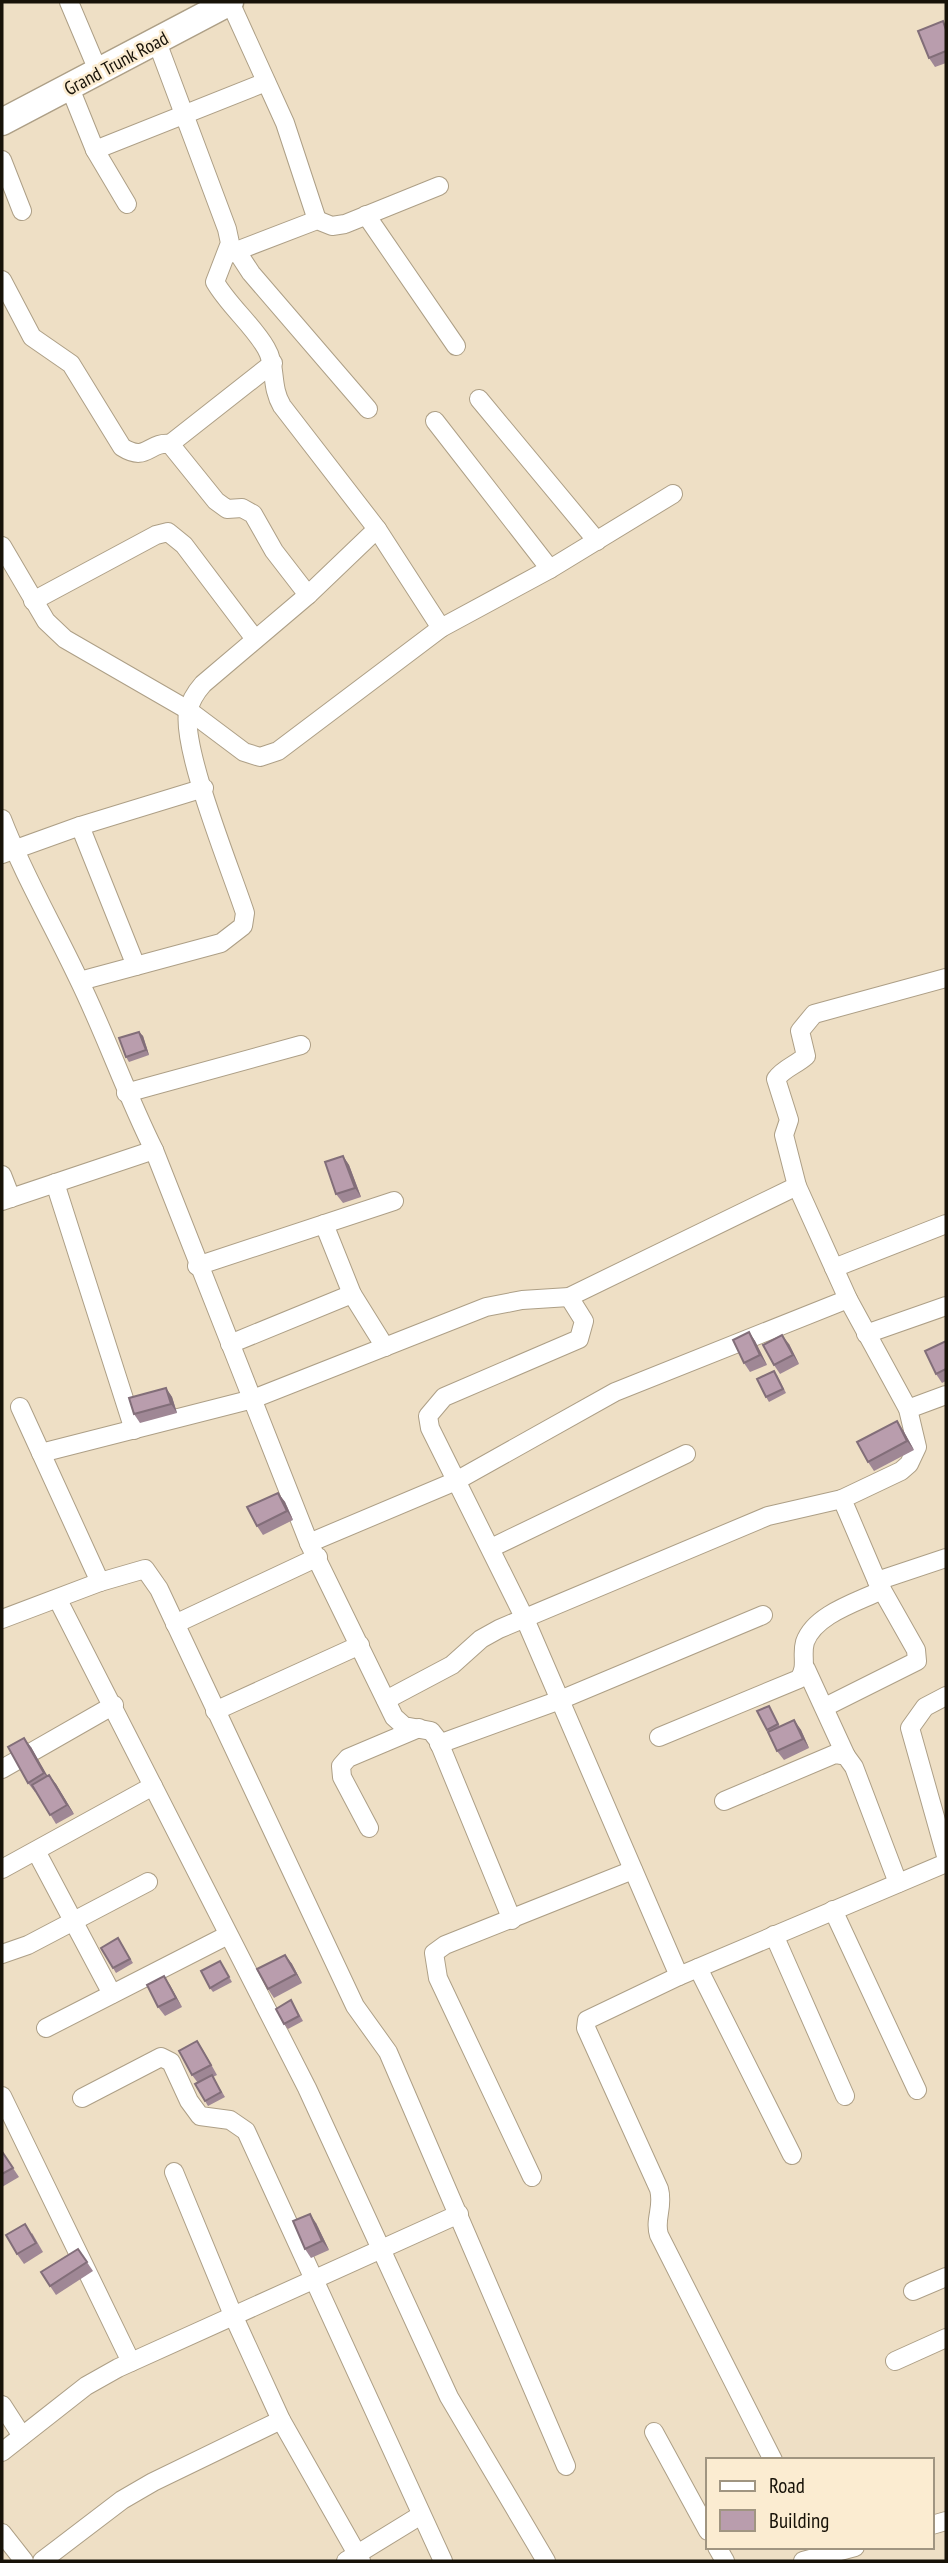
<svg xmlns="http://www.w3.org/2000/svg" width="948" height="2563" viewBox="0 0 948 2563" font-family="'PT Sans Narrow',sans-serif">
<rect width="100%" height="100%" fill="#eedfc5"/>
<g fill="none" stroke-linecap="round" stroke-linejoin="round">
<defs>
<g id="minor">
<path d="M69,2L99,73"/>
<path d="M230,2L285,123L317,220"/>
<path d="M157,42L227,229L230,243L215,282C229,306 252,324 266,348C277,366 270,386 282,406L377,529L441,628"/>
<path d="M70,88L95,150L127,204"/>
<path d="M95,150L266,82"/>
<path d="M2,160L22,211"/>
<path d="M366,215L456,346"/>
<path d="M236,250L251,273L368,409"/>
<path d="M226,255L317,220L332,226L345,224L439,186"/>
<path d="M2,280L32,337L71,364L122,447C147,463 149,441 170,444L216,501L227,509L242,508L253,514L274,551L308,595"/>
<path d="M479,399L597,541"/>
<path d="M435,421L550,569"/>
<path d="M170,444L273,363"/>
<path d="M2,546L46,621L65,639L188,710L244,752L260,757L278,751L441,628L550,569L673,494"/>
<path d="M33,601L156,535L168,532L184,545L255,639"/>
<path d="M2,819C23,874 53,925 78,978C106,1035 126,1094 154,1150L309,1543L394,1717L404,1726L431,1731L438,1740L512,1920"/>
<path d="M80,826L136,966"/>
<path d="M2,854L80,826L204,788"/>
<path d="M80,981L221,943L243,926L245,913C231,870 182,751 188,712C190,701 196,692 203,684L308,595L377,529"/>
<path d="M126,1093L301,1045"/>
<path d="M2,1175L11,1198"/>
<path d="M55,1183L134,1430"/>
<path d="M2,1201L154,1150"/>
<path d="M324,1224L352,1294L385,1347"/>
<path d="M197,1266L394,1201"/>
<path d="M834,1268L946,1224"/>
<path d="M569,1297L584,1321L579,1339L444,1397L428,1416L430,1428L525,1619L679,1976"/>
<path d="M866,1334L946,1306"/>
<path d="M230,1344L352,1294"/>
<path d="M20,1407L100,1582"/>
<path d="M908,1409L946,1395"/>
<path d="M41,1453L253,1399L486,1307L522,1300L569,1297L797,1186"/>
<path d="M309,1543L456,1481L615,1392L848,1299"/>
<path d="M491,1548L686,1454"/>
<path d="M877,1581L946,1558"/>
<path d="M58,1600L307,2088L449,2397L546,2561"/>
<path d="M2,1619L100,1582L145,1569L159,1589L355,2006L388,2052L566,2466"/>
<path d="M175,1624L318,1557"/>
<path d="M806,1669L846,1756"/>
<path d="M946,1696L925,1707L910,1728L946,1856"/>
<path d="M386,1700L452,1665L481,1639L499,1629L768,1516L842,1499"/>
<path d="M825,1707L917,1661L916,1650L877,1581L842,1499L901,1471L909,1464L917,1447L908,1409L848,1299L797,1186L784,1135L789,1120L776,1079C784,1068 796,1065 806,1056L800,1031L814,1014L946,978"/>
<path d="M215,1711L360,1645"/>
<path d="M659,1737L799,1679C808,1666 801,1656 805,1642C815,1614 858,1602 882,1590"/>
<path d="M439,1744L560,1700L763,1615"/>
<path d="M2,1769L114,1705"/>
<path d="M724,1801L835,1754L846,1756L854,1767L898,1883"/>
<path d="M369,1828L342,1777L341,1766L348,1758L419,1728"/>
<path d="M36,1851L112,1994"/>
<path d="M2,1869L153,1786"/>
<path d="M833,1910L917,2090"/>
<path d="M774,1935L845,2096"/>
<path d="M2,1954L28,1945L148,1882"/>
<path d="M698,1968L792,2155"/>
<path d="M46,2028L228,1935"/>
<path d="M2,2096L131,2362"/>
<path d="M82,2098L161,2057L171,2062L189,2101L200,2116L230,2120L246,2131L443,2561"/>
<path d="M174,2172L233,2315L281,2420L361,2561"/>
<path d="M532,2177L438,1978L434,1953L445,1945L633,1870"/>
<path d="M913,2291L946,2277"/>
<path d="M895,2361L946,2338"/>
<path d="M2,2405L22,2436"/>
<path d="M654,2432L708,2531"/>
<path d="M2,2452L86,2386L118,2368L459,2214"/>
<path d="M773,2460L659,2235C654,2219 664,2207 659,2189L586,2028L587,2020L679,1976L946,1863"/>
<path d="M932,2525L946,2521"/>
<path d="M2,2533L24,2561"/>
<path d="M717,2547L725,2561"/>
<path d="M42,2561L122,2500L153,2482L281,2420"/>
<path d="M346,2561L421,2515"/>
<path d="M803,2561L855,2547"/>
</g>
<path id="primary" d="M2,122L230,2"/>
</defs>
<use href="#minor" stroke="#ad9f86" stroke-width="20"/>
<use href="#primary" stroke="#ad9f86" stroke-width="29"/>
<use href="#minor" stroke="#fff" stroke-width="18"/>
<use href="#primary" stroke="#fff" stroke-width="26"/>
</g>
<g fill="#9f8795">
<path d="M946,26V63L935,67L929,58Z"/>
<path d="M139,1032L143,1036L149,1055L129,1062L126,1057Z"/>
<path d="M343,1156L349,1165L361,1197L343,1203L336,1194Z"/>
<path d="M749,1332L755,1341L767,1365L750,1372L744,1363Z"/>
<path d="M946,1341V1381L942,1383L936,1374Z"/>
<path d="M789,1344L799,1364L780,1374L774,1365Z"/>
<path d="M777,1375L786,1393L769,1402L766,1397Z"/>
<path d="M166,1388L172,1397L177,1413L140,1423L134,1414Z"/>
<path d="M903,1430L914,1450L874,1471L868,1462Z"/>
<path d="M278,1493L285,1502L293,1520L263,1535L257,1526Z"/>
<path d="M769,1706L780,1727L794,1720L801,1730L809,1748L784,1760L777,1751L767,1730Z"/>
<path d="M31,1747L47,1776L56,1784L74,1814L56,1824L36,1791L35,1792L28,1783Z"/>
<path d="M118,1938L133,1963L116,1973L101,1948Z"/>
<path d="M285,1955L292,1964L302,1983L274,1998L268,1989Z"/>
<path d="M220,1961L232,1982L213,1992L210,1988Z"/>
<path d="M164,1976L182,2007L165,2016L158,2007Z"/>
<path d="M291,2000L303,2021L288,2029L284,2024Z"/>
<path d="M197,2041L203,2050L217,2075L213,2077L225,2097L208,2106L205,2101L198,2083L192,2075Z"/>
<path d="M3,2153L19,2177L2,2187V2154Z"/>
<path d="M316,2223L329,2250L311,2258L305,2249Z"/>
<path d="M32,2233L43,2252L24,2264L17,2254Z"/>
<path d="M78,2249L93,2271L56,2295L50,2286Z"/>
</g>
<g fill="#826e79">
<path d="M139,1032L143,1036L149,1055L146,1050Z"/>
<path d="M343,1156L349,1165L361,1197L355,1188Z"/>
<path d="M749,1332L755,1341L767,1365L760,1355Z"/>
<path d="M782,1335L789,1344L799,1364L793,1355Z"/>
<path d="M166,1388L172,1397L177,1413L171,1404Z"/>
<path d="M897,1421L903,1430L914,1450L907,1441Z"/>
<path d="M278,1493L285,1502L293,1520L287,1511Z"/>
<path d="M794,1720L801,1730L809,1748L803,1739Z"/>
<path d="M24,1738L31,1747L51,1782L44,1773Z"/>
<path d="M49,1775L56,1784L74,1814L67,1805Z"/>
<path d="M285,1955L292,1964L302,1983L296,1974Z"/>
<path d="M164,1976L170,1985L182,2007L176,1998Z"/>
<path d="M310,2214L316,2223L329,2250L322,2241Z"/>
</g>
<g fill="#b99dad" stroke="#826e79" stroke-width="2">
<path d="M943,21L946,30V51L929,58L918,31Z"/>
<path d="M139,1032L146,1050L126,1057L119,1038Z"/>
<path d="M343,1156L355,1188L336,1194L325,1162Z"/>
<path d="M749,1332L760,1355L744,1363L733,1340Z"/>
<path d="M782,1335L793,1355L774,1365L763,1345Z"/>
<path d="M946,1341V1369L936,1374L925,1351Z"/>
<path d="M774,1371L783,1389L766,1397L757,1379Z"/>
<path d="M166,1388L171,1404L134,1414L129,1398Z"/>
<path d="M897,1421L907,1441L868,1462L857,1442Z"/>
<path d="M278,1493L287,1511L257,1526L247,1507Z"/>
<path d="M769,1706L778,1724L767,1730L757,1711Z"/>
<path d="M794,1720L803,1739L777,1751L768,1732Z"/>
<path d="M24,1738L44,1773L28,1783L8,1747Z"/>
<path d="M49,1775L67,1805L50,1815L32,1785Z"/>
<path d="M118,1938L130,1959L113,1968L101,1948Z"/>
<path d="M285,1955L296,1974L268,1989L257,1969Z"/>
<path d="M220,1961L229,1977L210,1988L201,1971Z"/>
<path d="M164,1976L176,1998L158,2007L147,1985Z"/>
<path d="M291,2000L299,2016L284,2024L276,2009Z"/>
<path d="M197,2041L211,2065L192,2075L179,2051Z"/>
<path d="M212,2075L221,2092L205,2101L195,2084Z"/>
<path d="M3,2153L13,2168L2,2174V2154Z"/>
<path d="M310,2214L322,2241L305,2249L293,2221Z"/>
<path d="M25,2224L36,2243L17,2254L6,2235Z"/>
<path d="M78,2249L87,2262L50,2286L41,2272Z"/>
</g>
<g text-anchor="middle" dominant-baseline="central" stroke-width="5" stroke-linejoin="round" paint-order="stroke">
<g font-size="19" fill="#171208" stroke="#fbecd1">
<text transform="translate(116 63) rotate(-28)">Grand Trunk Road</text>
</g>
</g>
<rect width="948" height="2563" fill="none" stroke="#171208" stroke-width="7"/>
<rect x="706" y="2458" width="228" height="91" fill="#fbecd1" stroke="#a09581" stroke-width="2"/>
<rect x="720" y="2481" width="35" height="10" fill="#ffffff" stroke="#a09581" stroke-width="2"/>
<text x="769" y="2493" font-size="21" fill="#171208">Road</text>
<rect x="720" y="2510" width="35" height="21" fill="#b99dad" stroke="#a09581" stroke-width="2"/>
<text x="769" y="2528" font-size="21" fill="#171208">Building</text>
</svg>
